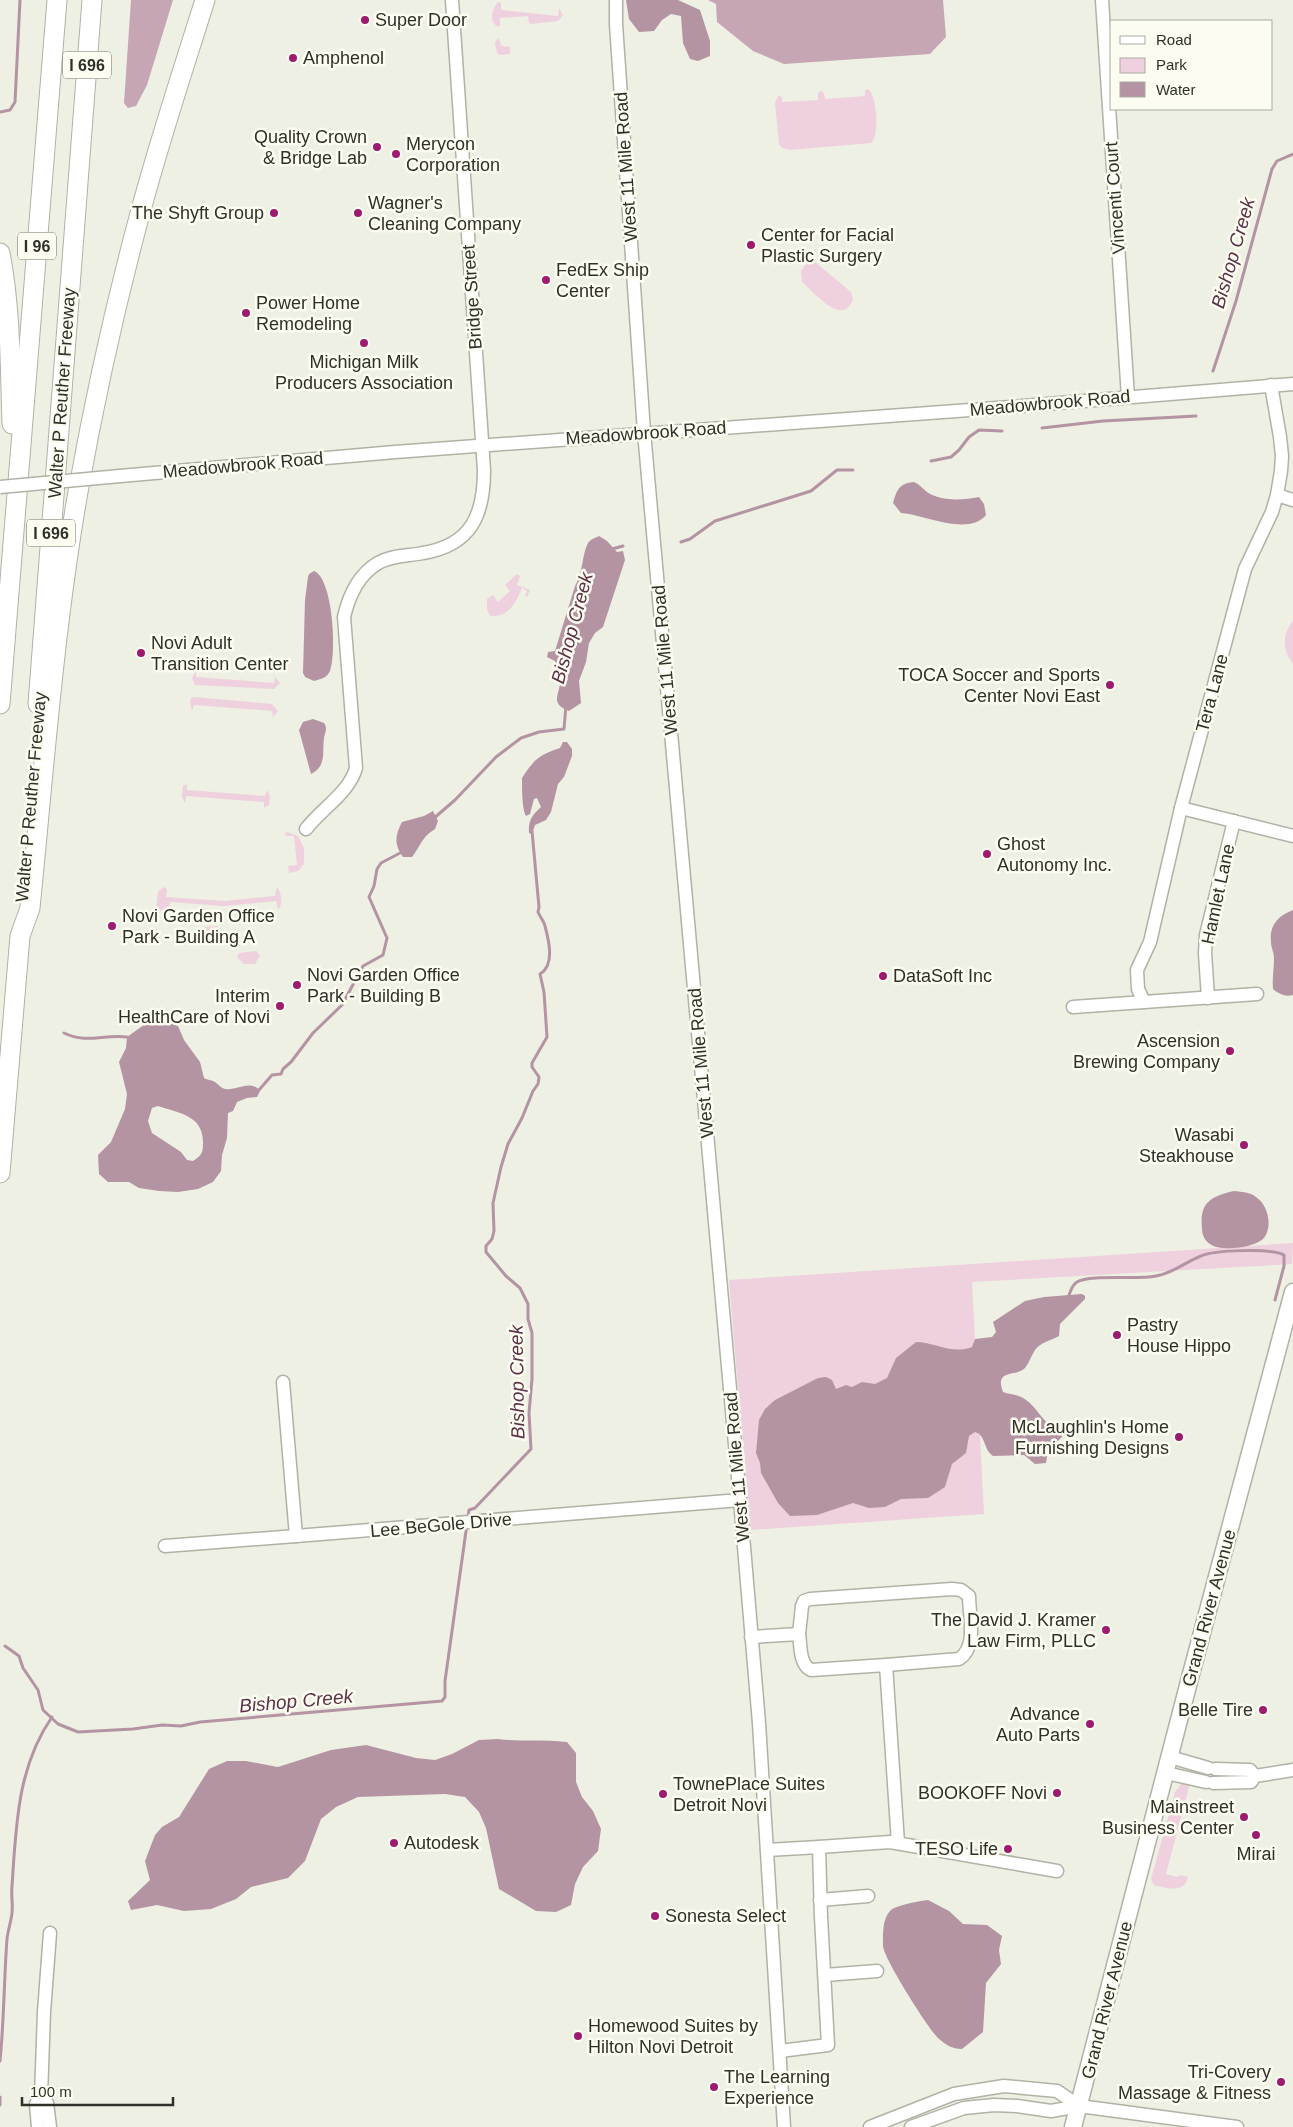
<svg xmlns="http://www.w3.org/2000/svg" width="1293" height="2127" viewBox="0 0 1293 2127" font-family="Helvetica,sans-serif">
<rect width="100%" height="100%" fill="#eef0e3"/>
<g fill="#efd0de">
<path d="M498,2L501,3V10L558,16L559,8L563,15L558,21L531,24L529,23L528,16L500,18V25L498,27C488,21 492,10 498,2Z"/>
<path d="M499,38L501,46L510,47V54L500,55L497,53L495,42Z"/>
<path d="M868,89C877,95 880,136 871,143L790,150L782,148L779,144L775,103L778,96L782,97V102L818,100V93L821,91L824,93L825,99L865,96V90Z"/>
<path d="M815,262L851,292L853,299C843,328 815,293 802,282L801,271L806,264Z"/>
<path d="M517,574L520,576L517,585L530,590L527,597L525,596L527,591L522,588C515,604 509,617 490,616L487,609V599L493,595L498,602L510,591L505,585Z"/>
<path d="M1293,621V664C1282,650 1282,634 1293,621Z"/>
<path d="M196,671V677L274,683L275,677L280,683L274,689L195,685L192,678Z"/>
<path d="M194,697L272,704L278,711L273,717L272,711L194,705L192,711L190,703L191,698Z"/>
<path d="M187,784V790L265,796L267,790L270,796L269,805L264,808V802L186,796L185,803L182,797L183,786Z"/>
<path d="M287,832L298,836L304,848V864L298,871L289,873L288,866L297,865L294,836H286L285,834Z"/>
<path d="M163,887L167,889L166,897L224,901L275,896L277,887C282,893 283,905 278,910L276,901L223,906L170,902L169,911L156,910L158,892Z"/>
<path d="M218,926L219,935H223V944L204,930L205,927Z"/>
<path d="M256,951L260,955L255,964H244L237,957L239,953Z"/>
<path d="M1293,1243L1292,1264L972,1282L984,1514L750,1530L729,1280Z"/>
<path d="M1181,1784H1190L1189,1787L1166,1874L1178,1877L1180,1875L1188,1877C1185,1894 1166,1888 1154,1885L1151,1879L1175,1792Z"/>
</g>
<g fill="#c6a5b5">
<path d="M131,0H173L147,85L136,106L128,108L124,103Z"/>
<path d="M708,0H943L946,37L930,54L784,64L753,51L717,22L716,4Z"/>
</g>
<g fill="#b494a3" fill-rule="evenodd">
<path d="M626,0H678L700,10L710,41V56L698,61L690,59L683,43L681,16L671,14L662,20L654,31L639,32L629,19Z"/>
<path d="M914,482C919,484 922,488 927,492C942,502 963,500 979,497L984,504L986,515C968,537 923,514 901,513L893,503C897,490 899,483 914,482Z"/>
<path d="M599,536L607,541L617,552L623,551L625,560L603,627L595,633L589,643L586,662L579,681L581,703L569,711C549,703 560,695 560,681C560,674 555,668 555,661L547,657L548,652L555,651L575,586C583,573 582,554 588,543C591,539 595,538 599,536Z"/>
<path d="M314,571C333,578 337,654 330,671C327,678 321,679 314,681L305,677L303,673L305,600L308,577L309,574Z"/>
<path d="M313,719L324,723C328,729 325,732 324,738C322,752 327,766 311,774L299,730L303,722Z"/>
<path d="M563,742H567L572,749V756L564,777L558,784L551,812L546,820L535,825L532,834L529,833C528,821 532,815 541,807L537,798L534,799L530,814L526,816C522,809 522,789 522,778C534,760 538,755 560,748Z"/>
<path d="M433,811L438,821L435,829C421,838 422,844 412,857H403C394,844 395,836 402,822L424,816Z"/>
<path d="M1293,910V995C1285,997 1279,994 1273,989C1272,979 1274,969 1274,958C1274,952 1271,948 1271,942C1269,925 1278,916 1293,910Z"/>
<path d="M155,1021L170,1022L178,1026L184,1040L200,1062L204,1078C207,1080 212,1080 215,1082C219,1085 221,1088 225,1089C237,1091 251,1079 260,1091L257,1097L247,1098L237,1102L233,1111L228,1113L227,1138L222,1155L221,1171L213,1182L198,1189L178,1192L159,1191L139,1188L129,1182H108L99,1174L98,1155L111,1142L125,1109L127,1094L119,1062L126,1048L127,1037L148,1022ZM158,1106C178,1113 203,1115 203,1142C203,1153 202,1155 193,1161L187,1160L181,1152L152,1133L148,1121L152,1108Z"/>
<path d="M1234,1191C1242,1192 1250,1192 1256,1197C1268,1205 1273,1226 1264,1238C1255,1248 1220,1252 1210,1244C1204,1240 1202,1234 1202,1228C1199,1202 1212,1196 1234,1191Z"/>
<path d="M1082,1294L1085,1296V1299L1060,1324L1059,1336C1050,1341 1041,1342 1035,1350C1031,1356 1029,1363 1025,1368C1017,1377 994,1368 1003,1392C1011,1395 1019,1394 1026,1400C1036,1407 1040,1417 1049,1424L1065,1423L1061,1430L1062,1437L1048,1450L1046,1463L1035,1464L1024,1455L993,1456C983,1449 986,1435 975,1432L969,1436L966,1453L952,1464L945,1487L928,1498L901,1499L885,1507L869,1508L853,1503L817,1515L790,1516L778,1503L761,1473L760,1463L756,1453L759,1420L765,1409L775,1400L818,1378L826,1377L832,1380L836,1389L846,1385L852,1387L862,1382L875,1384L887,1378L896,1358L916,1342C935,1342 952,1355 972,1347L975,1339L992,1337L996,1332L993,1322L1025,1301L1044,1297Z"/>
<path d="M498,1739C522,1742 543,1739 567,1742L576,1753V1782L582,1797L593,1811L601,1829L598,1851L583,1867L575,1884L571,1905L556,1912L536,1911L499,1889L486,1828L479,1812L465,1797L445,1794L358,1797L336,1807L321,1819L305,1861L288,1878L251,1887L236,1899L211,1909L184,1911L157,1905L131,1910L128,1901L150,1880L145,1861L155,1835L162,1827L179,1817L209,1769L227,1761H246L278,1767L331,1750L366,1745L416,1758L435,1760L452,1754L479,1740Z"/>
<path d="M928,1900L949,1911L963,1924L987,1925L1002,1936L999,1950L1001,1964L986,1983L983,2032L962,2049C952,2049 946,2045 938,2038C928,2028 884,1959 883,1946C883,1935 882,1918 891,1910C897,1905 920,1901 928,1900Z"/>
</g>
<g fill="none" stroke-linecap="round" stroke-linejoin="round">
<g stroke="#b494a3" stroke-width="3">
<path d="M0,112L10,110L15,102L20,0"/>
<path d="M1213,371L1236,301L1272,169L1277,161L1293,154"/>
<path d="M1042,428L1103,421L1196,416"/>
<path d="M931,461L951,457L959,450L969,437L979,430L1002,431"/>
<path d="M681,542L690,539L715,521L811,491L837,470H853"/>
<path d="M612,549L623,546"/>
<path d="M433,819L455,800L496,757L521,738L539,732L564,729L566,705"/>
<path d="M64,1033C87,1044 103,1034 127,1037"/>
<path d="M259,1090L272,1075L281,1074L283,1069L291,1062L313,1033L342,1005L363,966L383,955L387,938L369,897L374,886L377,869L381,863L402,852"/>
<path d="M1069,1295C1071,1290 1072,1285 1077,1282C1090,1274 1138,1280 1156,1276C1174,1273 1185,1262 1201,1256C1214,1250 1272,1248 1284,1255V1266L1275,1300"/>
<path d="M468,1518L469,1510L475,1508L531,1449L529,1413L532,1379V1333L528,1319V1304L520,1288L506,1276L486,1252V1246L492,1239L494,1231L493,1203L501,1167L508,1144L522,1118L533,1091L538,1084L539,1077L532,1067V1063L547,1037L544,992L540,974C555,965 549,941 545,926C544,921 540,917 538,912L539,907L532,831"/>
<path d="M5,1646L19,1656L23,1668L38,1690L43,1710L58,1724L78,1732L133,1729L162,1725L181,1726L200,1722L442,1701L445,1697V1681L467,1524"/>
<path d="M0,2061C4,2021 4,1980 7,1939C8,1930 11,1922 12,1913C13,1904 11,1895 12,1886C16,1828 17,1767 52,1717"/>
<path d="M0,2097V2105"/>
</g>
<defs>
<g id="minor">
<path d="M616,0V24L644,432L740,1500L759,1723L784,2127"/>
<path d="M1102,0L1128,397"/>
<path d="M120,476L395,452L1011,407L1293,384"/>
<path d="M1277,495L1293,500"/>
<path d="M1181,808L1293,836"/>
<path d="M306,829C322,808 349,793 356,768L344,617C349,595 358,575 378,563C392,555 408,556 423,553C472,545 484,514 484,470L452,0"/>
<path d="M1208,998L1205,953L1206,935L1234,821"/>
<path d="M1144,1002L1138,989L1137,970L1150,942L1181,808L1245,569L1272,512L1277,495L1281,471L1282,456L1280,437L1271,385"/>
<path d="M1073,1007L1257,994"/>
<path d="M283,1382L296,1536L740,1500"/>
<path d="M165,1546L296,1536"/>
<path d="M799,1634L802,1606L804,1601L810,1599L952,1589L961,1590L969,1596C969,1615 978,1647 959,1659L886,1665"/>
<path d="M751,1637L799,1634C801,1646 799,1664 811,1670L886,1665L898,1843"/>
<path d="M1170,1757L1208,1768"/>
<path d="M1215,1769L1250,1770L1255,1776"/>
<path d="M1166,1773L1206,1782"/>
<path d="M1213,1783L1251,1782L1255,1776L1293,1770"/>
<path d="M767,1850L819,1847"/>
<path d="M820,1900L868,1896"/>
<path d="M825,1975L877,1971"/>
<path d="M780,2051L828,2045L821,1917L819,1847L890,1842L1057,1871"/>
<path d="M41,2096L47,2103L50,2127"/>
<path d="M38,2127L36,2104L41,2096L44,2012L50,1933"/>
<path d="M870,2127L954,2094L1004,2086L1057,2091L1079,2106"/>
<path d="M911,2127L964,2108L994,2105L1017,2106L1051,2111L1079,2106L1237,2127"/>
</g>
<path id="major" d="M1073,2127L1191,1674L1293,1292"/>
<g id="highway">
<path d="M0,253C11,310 10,367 12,424"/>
<path d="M0,704L57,0"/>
<path d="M38,704L92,0"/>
<path d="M0,1173L20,936L30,908C44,769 54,629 78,492C95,397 116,302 141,210C160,139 183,70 205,0"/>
</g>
</defs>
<use href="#minor" stroke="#b0b2a5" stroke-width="15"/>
<use href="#major" stroke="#b0b2a5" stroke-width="19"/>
<use href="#highway" stroke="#b0b2a5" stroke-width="21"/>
<use href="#minor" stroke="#fff" stroke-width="12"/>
<use href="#major" stroke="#fff" stroke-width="16"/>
<use href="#highway" stroke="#fff" stroke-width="19"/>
<defs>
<path id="minor-bridge" d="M0,487L120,476"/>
</defs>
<use href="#minor-bridge" stroke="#b0b2a5" stroke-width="15" stroke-linecap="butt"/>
<use href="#minor-bridge" stroke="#fff" stroke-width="12"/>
</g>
<g fill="#9d1b6e" stroke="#fcfdf0" stroke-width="2">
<circle cx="365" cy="20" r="5"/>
<circle cx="293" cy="58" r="5"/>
<circle cx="377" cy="147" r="5"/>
<circle cx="396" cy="154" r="5"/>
<circle cx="274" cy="213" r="5"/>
<circle cx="358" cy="213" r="5"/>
<circle cx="751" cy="245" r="5"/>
<circle cx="546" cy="280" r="5"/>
<circle cx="246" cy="313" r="5"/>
<circle cx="364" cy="343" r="5"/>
<circle cx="141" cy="653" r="5"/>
<circle cx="1110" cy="685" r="5"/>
<circle cx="987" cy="854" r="5"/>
<circle cx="112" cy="926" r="5"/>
<circle cx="883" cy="976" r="5"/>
<circle cx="297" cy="985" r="5"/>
<circle cx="280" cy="1006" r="5"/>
<circle cx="1230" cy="1051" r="5"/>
<circle cx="1244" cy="1145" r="5"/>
<circle cx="1117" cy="1335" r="5"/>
<circle cx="1179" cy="1437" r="5"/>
<circle cx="1106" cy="1630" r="5"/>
<circle cx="1263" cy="1710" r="5"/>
<circle cx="1090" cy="1724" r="5"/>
<circle cx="1057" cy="1793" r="5"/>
<circle cx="663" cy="1794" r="5"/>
<circle cx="1244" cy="1817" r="5"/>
<circle cx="1256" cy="1835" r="5"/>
<circle cx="394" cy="1843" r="5"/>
<circle cx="1008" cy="1849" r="5"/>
<circle cx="655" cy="1916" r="5"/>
<circle cx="578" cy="2036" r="5"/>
<circle cx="1281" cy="2082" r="5"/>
<circle cx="714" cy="2087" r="5"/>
</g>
<g text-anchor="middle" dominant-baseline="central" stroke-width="5" stroke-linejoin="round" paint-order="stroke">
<g fill="#fcfdf0" stroke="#6d6e66" stroke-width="1">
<rect x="63" y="51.5" width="48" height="27" rx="4"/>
<rect x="18" y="232.5" width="38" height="27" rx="4"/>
<rect x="27" y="519.5" width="48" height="27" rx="4"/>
</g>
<g font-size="16" font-weight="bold" fill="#30302b">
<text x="87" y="65">I 696</text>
<text x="37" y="246">I 96</text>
<text x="51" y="533">I 696</text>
</g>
<g font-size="18" fill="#30302b" stroke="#fcfdf0" text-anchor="start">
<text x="375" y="20">Super Door</text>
<text x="303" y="58">Amphenol</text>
<text x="367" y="137" text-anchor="end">Quality Crown<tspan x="367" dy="21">&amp; Bridge Lab</tspan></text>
<text x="406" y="144">Merycon<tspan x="406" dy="21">Corporation</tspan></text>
<text x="368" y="203">Wagner's<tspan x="368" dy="21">Cleaning Company</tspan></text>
<text x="264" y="213" text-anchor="end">The Shyft Group</text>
<text x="761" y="235">Center for Facial<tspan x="761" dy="21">Plastic Surgery</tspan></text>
<text x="556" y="270">FedEx Ship<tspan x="556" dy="21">Center</tspan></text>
<text x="256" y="303">Power Home<tspan x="256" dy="21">Remodeling</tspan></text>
<text x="364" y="362" text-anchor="middle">Michigan Milk<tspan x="364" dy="21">Producers Association</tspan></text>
<text x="151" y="643">Novi Adult<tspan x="151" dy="21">Transition Center</tspan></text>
<text x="1100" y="675" text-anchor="end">TOCA Soccer and Sports<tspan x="1100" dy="21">Center Novi East</tspan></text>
<text x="997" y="844">Ghost<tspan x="997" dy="21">Autonomy Inc.</tspan></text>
<text x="122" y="916">Novi Garden Office<tspan x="122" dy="21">Park - Building A</tspan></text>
<text x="307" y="975">Novi Garden Office<tspan x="307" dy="21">Park - Building B</tspan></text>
<text x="893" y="976">DataSoft Inc</text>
<text x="270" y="996" text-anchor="end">Interim<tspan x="270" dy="21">HealthCare of Novi</tspan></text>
<text x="1220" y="1041" text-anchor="end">Ascension<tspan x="1220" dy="21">Brewing Company</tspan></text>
<text x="1234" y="1135" text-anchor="end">Wasabi<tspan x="1234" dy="21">Steakhouse</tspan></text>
<text x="1127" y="1325">Pastry<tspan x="1127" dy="21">House Hippo</tspan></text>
<text x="1169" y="1427" text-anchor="end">McLaughlin's Home<tspan x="1169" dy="21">Furnishing Designs</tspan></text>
<text x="1096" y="1620" text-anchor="end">The David J. Kramer<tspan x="1096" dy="21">Law Firm, PLLC</tspan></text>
<text x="1253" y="1710" text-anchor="end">Belle Tire</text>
<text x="1080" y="1714" text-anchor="end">Advance<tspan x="1080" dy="21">Auto Parts</tspan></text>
<text x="673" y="1784">TownePlace Suites<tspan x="673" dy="21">Detroit Novi</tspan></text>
<text x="1047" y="1793" text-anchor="end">BOOKOFF Novi</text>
<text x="1234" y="1807" text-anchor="end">Mainstreet<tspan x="1234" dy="21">Business Center</tspan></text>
<text x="404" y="1843">Autodesk</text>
<text x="998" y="1849" text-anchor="end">TESO Life</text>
<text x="1256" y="1854" text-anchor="middle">Mirai</text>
<text x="665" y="1916">Sonesta Select</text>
<text x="588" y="2026">Homewood Suites by<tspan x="588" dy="21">Hilton Novi Detroit</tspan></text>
<text x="1271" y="2072" text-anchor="end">Tri-Covery<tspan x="1271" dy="21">Massage &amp; Fitness</tspan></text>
<text x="724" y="2077">The Learning<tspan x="724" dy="21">Experience</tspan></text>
</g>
<g font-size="18" fill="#30302b" stroke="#fcfdf0">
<text transform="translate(626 167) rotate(-94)">West 11 Mile Road</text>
<text transform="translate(1115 198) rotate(-94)">Vincenti Court</text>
<text transform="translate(472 297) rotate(-94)">Bridge Street</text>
<text transform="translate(62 393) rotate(-86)">Walter P Reuther Freeway</text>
<text transform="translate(1050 403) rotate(-5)">Meadowbrook Road</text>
<text transform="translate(646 433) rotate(-4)">Meadowbrook Road</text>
<text transform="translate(243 465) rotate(-5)">Meadowbrook Road</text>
<text transform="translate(665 660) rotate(-95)">West 11 Mile Road</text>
<text transform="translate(1212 693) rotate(-75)">Tera Lane</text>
<text transform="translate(31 797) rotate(-85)">Walter P Reuther Freeway</text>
<text transform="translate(1218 894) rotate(-78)">Hamlet Lane</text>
<text transform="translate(701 1063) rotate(-95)">West 11 Mile Road</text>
<text transform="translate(737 1467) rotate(-95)">West 11 Mile Road</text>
<text transform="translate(441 1525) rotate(-5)">Lee BeGole Drive</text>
<text transform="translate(1209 1608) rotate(-75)">Grand River Avenue</text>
<text transform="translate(1107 2000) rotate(-76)">Grand River Avenue</text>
</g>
<g font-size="19" font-style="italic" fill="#5e3049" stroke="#fcfdf0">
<text transform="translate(1233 253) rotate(-74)">Bishop Creek</text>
<text transform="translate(572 628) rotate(-75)">Bishop Creek</text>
<text transform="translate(517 1382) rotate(-91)">Bishop Creek</text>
<text transform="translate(296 1701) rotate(-5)">Bishop Creek</text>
</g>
</g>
<rect x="1110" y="20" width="162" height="90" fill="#fcfdf0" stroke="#aaaba1"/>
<rect x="1120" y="36" width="25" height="8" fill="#ffffff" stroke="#aaaba1"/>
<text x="1156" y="45" font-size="15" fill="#30302b">Road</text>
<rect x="1120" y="58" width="25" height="15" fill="#efd0de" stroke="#aaaba1"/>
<text x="1156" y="70" font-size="15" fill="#30302b">Park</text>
<rect x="1120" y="82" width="25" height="15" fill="#b494a3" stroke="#aaaba1"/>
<text x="1156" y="95" font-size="15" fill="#30302b">Water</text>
<path d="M22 2097v8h151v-8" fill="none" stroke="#30302b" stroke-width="2.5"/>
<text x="30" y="2097" font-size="15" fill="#30302b" stroke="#fcfdf0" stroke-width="4" paint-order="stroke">100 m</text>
</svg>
